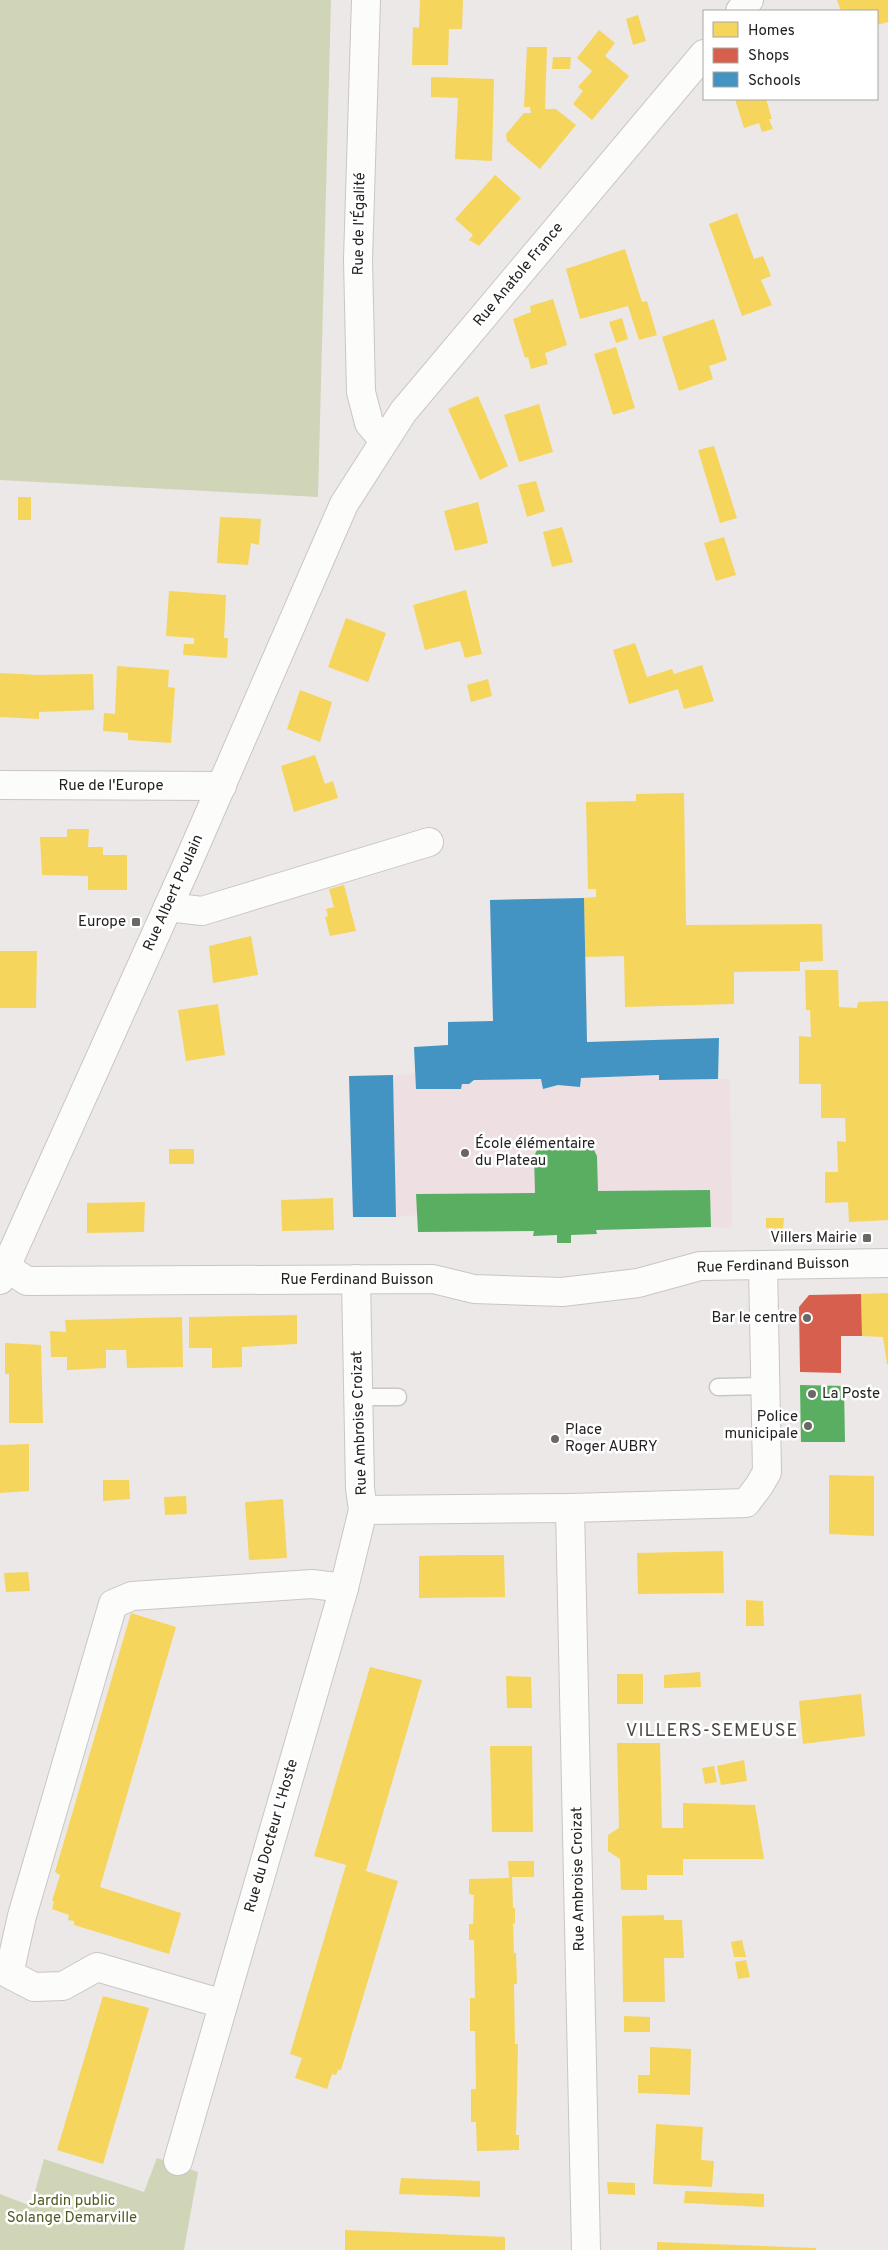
<svg xmlns="http://www.w3.org/2000/svg" width="888" height="2250" viewBox="0 0 888 2250" font-family="Overpass,sans-serif">
<rect width="100%" height="100%" fill="#ebe8e7"/>
<path fill="#eedfe3" d="M416,1074L417,1089H461L462,1084H469L474,1080L541,1079L543,1089L558,1085L580,1087L581,1078L659,1075L660,1080L730,1079L732,1228L711,1227L710,1190L598,1191L597,1156L592,1146L579,1139L548,1142L537,1150L534,1156L535,1193L417,1194V1215L396,1217L393,1075Z"/>
<g fill="#d0d5b8">
<path d="M0,0H331L318,497L0,480Z"/>
<path d="M157,2158L198,2172L184,2250H0V2194L31,2206L44,2159L144,2192Z"/>
</g>
<g fill="#f6d55c">
<path d="M420,0H463L462,29H449L448,65H412L413,27L419,28Z"/>
<path d="M837,0H888V22L877,25V11H841Z"/>
<path d="M638,15L646,41L633,45L626,19Z"/>
<path d="M599,30L615,43L605,56L629,76L592,120L573,104L583,91L578,87L592,71L577,58Z"/>
<path d="M527,47H547L545,109H556L576,125L540,169L507,141L506,134L524,113H531L530,107H524Z"/>
<path d="M553,57H571L570,69H552Z"/>
<path d="M431,77L494,79L492,161L455,159L458,98L431,97Z"/>
<path d="M735,99H766L772,119H769L773,129L762,132L759,123L744,128Z"/>
<path d="M495,175L521,198L479,246L469,240L473,235L455,219Z"/>
<path d="M737,213L754,259L763,256L771,276L761,280L772,305L742,316L709,224Z"/>
<path d="M625,249L642,302L647,301L657,335L639,340L628,306L580,319L566,269Z"/>
<path d="M553,299L567,345L545,353L548,364L531,369L528,357L525,358L513,319L531,312L530,306Z"/>
<path d="M622,318L628,339L616,343L609,322Z"/>
<path d="M714,319L727,360L709,366L713,379L679,391L662,337Z"/>
<path d="M616,347L635,408L613,415L594,354Z"/>
<path d="M478,396L508,466L480,480L448,409Z"/>
<path d="M539,404L553,452L519,462L504,415Z"/>
<path d="M714,446L737,518L720,523L698,450Z"/>
<path d="M536,481L545,511L527,517L518,485Z"/>
<rect x="18" y="497" width="13" height="23"/>
<path d="M478,502L488,543L455,551L444,511Z"/>
<path d="M220,517L261,519L259,545L251,543L248,565L217,563Z"/>
<path d="M562,527L573,562L552,567L543,532Z"/>
<path d="M724,537L736,575L716,581L704,543Z"/>
<path d="M466,590L482,654L465,658L460,641L425,650L413,605Z"/>
<path d="M169,591L226,595L224,638H228L227,658L183,655L184,644H194V638L166,636Z"/>
<path d="M346,618L386,633L368,682L328,667Z"/>
<path d="M635,643L647,677L672,669L674,674L702,665L714,701L684,709L678,689L629,704L613,650Z"/>
<path d="M117,666L169,670L168,687L175,688L171,743L128,740V733L103,731L104,713L115,714Z"/>
<path d="M0,673L38,675L93,674L94,710L39,712V719L0,717Z"/>
<path d="M488,679L492,696L471,702L467,685Z"/>
<path d="M300,690L332,702L320,742L287,729Z"/>
<path d="M315,755L325,784L333,781L338,798L294,812L281,766Z"/>
<path d="M684,793L686,925L822,924L823,961L800,962V971L734,972V1004L625,1007L624,956L585,957L584,898L596,897V889H588L586,802L636,801V794Z"/>
<path d="M67,829H89L88,847H103V855H127V890H88V876L42,875L40,837H67Z"/>
<path d="M344,885L356,931L330,936L325,917L328,916L326,909L334,907L329,889Z"/>
<path d="M251,936L258,975L213,983L209,946Z"/>
<path d="M0,951H37L36,1008H0Z"/>
<path d="M805,970H838L839,1007L857,1008L858,1002L888,1001V1220L849,1222L848,1202L825,1203V1172H838L837,1141L846,1142L845,1118H821V1084H799V1036L811,1037L810,1010H806Z"/>
<path d="M218,1004L225,1055L186,1061L178,1010Z"/>
<rect x="169" y="1149" width="25" height="15"/>
<path d="M333,1198L334,1230L282,1231L281,1200Z"/>
<path d="M145,1202L144,1232L87,1233V1203Z"/>
<path d="M766,1218H784L783,1229L766,1228Z"/>
<path d="M888,1293V1364H887L883,1337L862,1336L861,1294Z"/>
<path d="M297,1315V1344L242,1347V1367L212,1368V1348H189V1317Z"/>
<path d="M182,1317L183,1367L127,1368L126,1350H106V1368L67,1370V1357H51L50,1331L66,1332L65,1320Z"/>
<path d="M5,1343L41,1345L43,1423H9V1374H5Z"/>
<path d="M29,1444V1491L0,1493V1445Z"/>
<path d="M829,1475L874,1476V1536L829,1534Z"/>
<path d="M103,1480H129L130,1499L103,1501Z"/>
<path d="M186,1496L187,1514L165,1515L164,1497Z"/>
<path d="M283,1499L287,1558L249,1560L245,1502Z"/>
<path d="M723,1551L724,1593L638,1594L637,1553Z"/>
<path d="M462,1555H504L505,1597L419,1598V1556Z"/>
<path d="M28,1572L30,1591L6,1592L4,1573Z"/>
<path d="M746,1600L763,1601L764,1626H746Z"/>
<path d="M131,1613L176,1627L100,1887L181,1913L169,1954L74,1925V1921L68,1920L69,1915L52,1909L54,1901H52L60,1875L55,1872Z"/>
<path d="M370,1667L422,1680L366,1871L398,1881L341,2070H338L336,2075L332,2074L327,2089L295,2078L302,2058L290,2054L346,1865L314,1856Z"/>
<path d="M700,1672L701,1687L664,1688V1675Z"/>
<rect x="617" y="1674" width="26" height="30"/>
<path d="M506,1676L531,1677L532,1708H507Z"/>
<path d="M861,1694L865,1736L803,1744L799,1701Z"/>
<path d="M617,1743H660L662,1828H683V1803L755,1805L764,1859H683V1875H647V1890H621L620,1859L608,1851V1835L619,1828Z"/>
<path d="M490,1746H532L533,1832H492Z"/>
<path d="M744,1760L747,1781L721,1785L717,1766Z"/>
<path d="M714,1766L717,1782L705,1784L702,1768Z"/>
<path d="M508,1861H534V1877H512L513,1908H515V1924L513,1923L514,1953H516L517,1984H514L515,2044H518L516,2135H519V2150L477,2151L476,2122H471V2089H476L475,2031H470V1998H475L474,1940H469V1924H473L474,1895L469,1894V1879L509,1878Z"/>
<path d="M664,1915V1920H682L684,1958H664L665,2002H623L622,1916Z"/>
<path d="M742,1940L746,1957H734L731,1942Z"/>
<path d="M746,1960L750,1977L738,1979L735,1962Z"/>
<path d="M103,1996L149,2008L103,2164L57,2150Z"/>
<path d="M624,2016L650,2017V2032H624Z"/>
<path d="M650,2047L691,2049L690,2095L638,2093V2075H650Z"/>
<path d="M656,2124L703,2127L701,2160L714,2161L712,2187L653,2184Z"/>
<path d="M401,2178L480,2181V2197L399,2194Z"/>
<path d="M607,2182L635,2183V2195L608,2194Z"/>
<path d="M685,2191L764,2194V2207L684,2203Z"/>
<path d="M345,2230L505,2237V2250H345Z"/>
<path d="M657,2242L816,2248V2250H657Z"/>
</g>
<path fill="#d6604d" d="M861,1294L862,1336H841V1373L800,1372L799,1307L809,1295Z"/>
<g fill="#4393c3">
<path d="M584,898L587,1042L719,1038L718,1079L659,1080V1075L581,1078L580,1087L558,1085L543,1089L541,1079L474,1080L469,1084H462L461,1089H416L414,1047L448,1045V1022L493,1021L490,900Z"/>
<path d="M393,1075L396,1217H353L349,1076Z"/>
</g>
<g fill="#5aae61">
<path d="M579,1139L592,1146L597,1156L598,1191L710,1190L711,1227L596,1230L597,1234L571,1235V1243H557V1235L533,1236L534,1231L418,1232L416,1194L535,1193L534,1156L537,1150L547,1142Z"/>
<path d="M800,1385L844,1386L845,1442H801Z"/>
</g>
<g fill="none" stroke-linecap="round" stroke-linejoin="round">
<defs>
<g id="lane">
<path d="M718,1387L765,1386"/>
<path d="M358,1397H398"/>
</g>
<g id="street">
<path d="M366,0L358,260L361,392L369,423L384,441"/>
<path d="M740,11L749,0"/>
<path d="M0,785L222,786"/>
<path d="M168,907L202,911L429,842"/>
<path d="M6,1267L27,1281L433,1279L474,1289L562,1292L638,1283L700,1266L888,1263"/>
<path d="M0,1280L186,867L344,504L403,412L704,54"/>
<path d="M570,1508L586,2250"/>
<path d="M363,1510L570,1508L746,1503L759,1486L767,1472L763,1265"/>
<path d="M223,2004L97,1967L63,1986L34,1987L9,1974L22,1916L113,1604L132,1596L312,1584L344,1588"/>
<path d="M178,2161L344,1588L363,1510L360,1488L356,1279"/>
</g>
</defs>
<use href="#lane" stroke="#c9c6c5" stroke-width="19"/>
<use href="#street" stroke="#c9c6c5" stroke-width="30"/>
<use href="#lane" stroke="#fcfcfb" stroke-width="16"/>
<use href="#street" stroke="#fcfcfb" stroke-width="28"/>
</g>
<g fill="#6a6766" stroke="#fff" stroke-width="2">
<rect x="131" y="917" width="10" height="10" rx="2.5"/>
<circle cx="465" cy="1153" r="5"/>
<rect x="862" y="1233" width="10" height="10" rx="2.5"/>
<circle cx="807" cy="1318" r="5"/>
<circle cx="812" cy="1394" r="5"/>
<circle cx="808" cy="1426" r="5"/>
<circle cx="555" cy="1439" r="5"/>
</g>
<g text-anchor="middle" dominant-baseline="central" stroke-width="5" stroke-linejoin="round" paint-order="stroke">
<g font-size="15" fill="#242221" stroke="#fff">
<text transform="translate(360 224) rotate(-89)">Rue de l'Égalité</text>
<text transform="translate(519 275) rotate(-50)">Rue Anatole France</text>
<text x="111" y="786">Rue de l'Europe</text>
<text transform="translate(174 893) rotate(-66)">Rue Albert Poulain</text>
<text transform="translate(773 1266) rotate(-2)">Rue Ferdinand Buisson</text>
<text x="357" y="1280">Rue Ferdinand Buisson</text>
<text transform="translate(360 1423) rotate(-92)">Rue Ambroise Croizat</text>
<text transform="translate(272 1836) rotate(-74)">Rue du Docteur L'Hoste</text>
<text transform="translate(579 1879) rotate(-91)">Rue Ambroise Croizat</text>
</g>
<g font-size="15" fill="#242221" stroke="#fff" text-anchor="end">
<text x="126" y="922">Europe</text>
<text x="475" y="1144" text-anchor="start">École élémentaire<tspan x="475" dy="17">du Plateau</tspan></text>
<text x="857" y="1238">Villers Mairie</text>
<text x="797" y="1318">Bar le centre</text>
<text x="822" y="1394" text-anchor="start">La Poste</text>
<text x="798" y="1417">Police<tspan x="798" dy="17">municipale</tspan></text>
<text x="565" y="1430" text-anchor="start">Place<tspan x="565" dy="17">Roger AUBRY</tspan></text>
</g>
<g font-size="15" fill="#4f5b20" stroke="#fff">
<text x="72" y="2201">Jardin public<tspan x="72" dy="17">Solange Demarville</tspan></text>
</g>
<g font-size="18" letter-spacing="1" fill="#4b4645" stroke="#fff">
<text x="712" y="1731">VILLERS-SEMEUSE</text>
</g>
</g>
<rect x="703" y="10" width="175" height="90" fill="#ffffff" stroke="#a7a7a6"/>
<rect x="713" y="22" width="25" height="15" fill="#f6d55c" stroke="#a7a7a6"/>
<text x="748" y="35" font-size="15" fill="#242221">Homes</text>
<rect x="713" y="48" width="25" height="15" fill="#d6604d" stroke="#a7a7a6"/>
<text x="748" y="60" font-size="15" fill="#242221">Shops</text>
<rect x="713" y="72" width="25" height="15" fill="#4393c3" stroke="#a7a7a6"/>
<text x="748" y="85" font-size="15" fill="#242221">Schools</text>
</svg>
